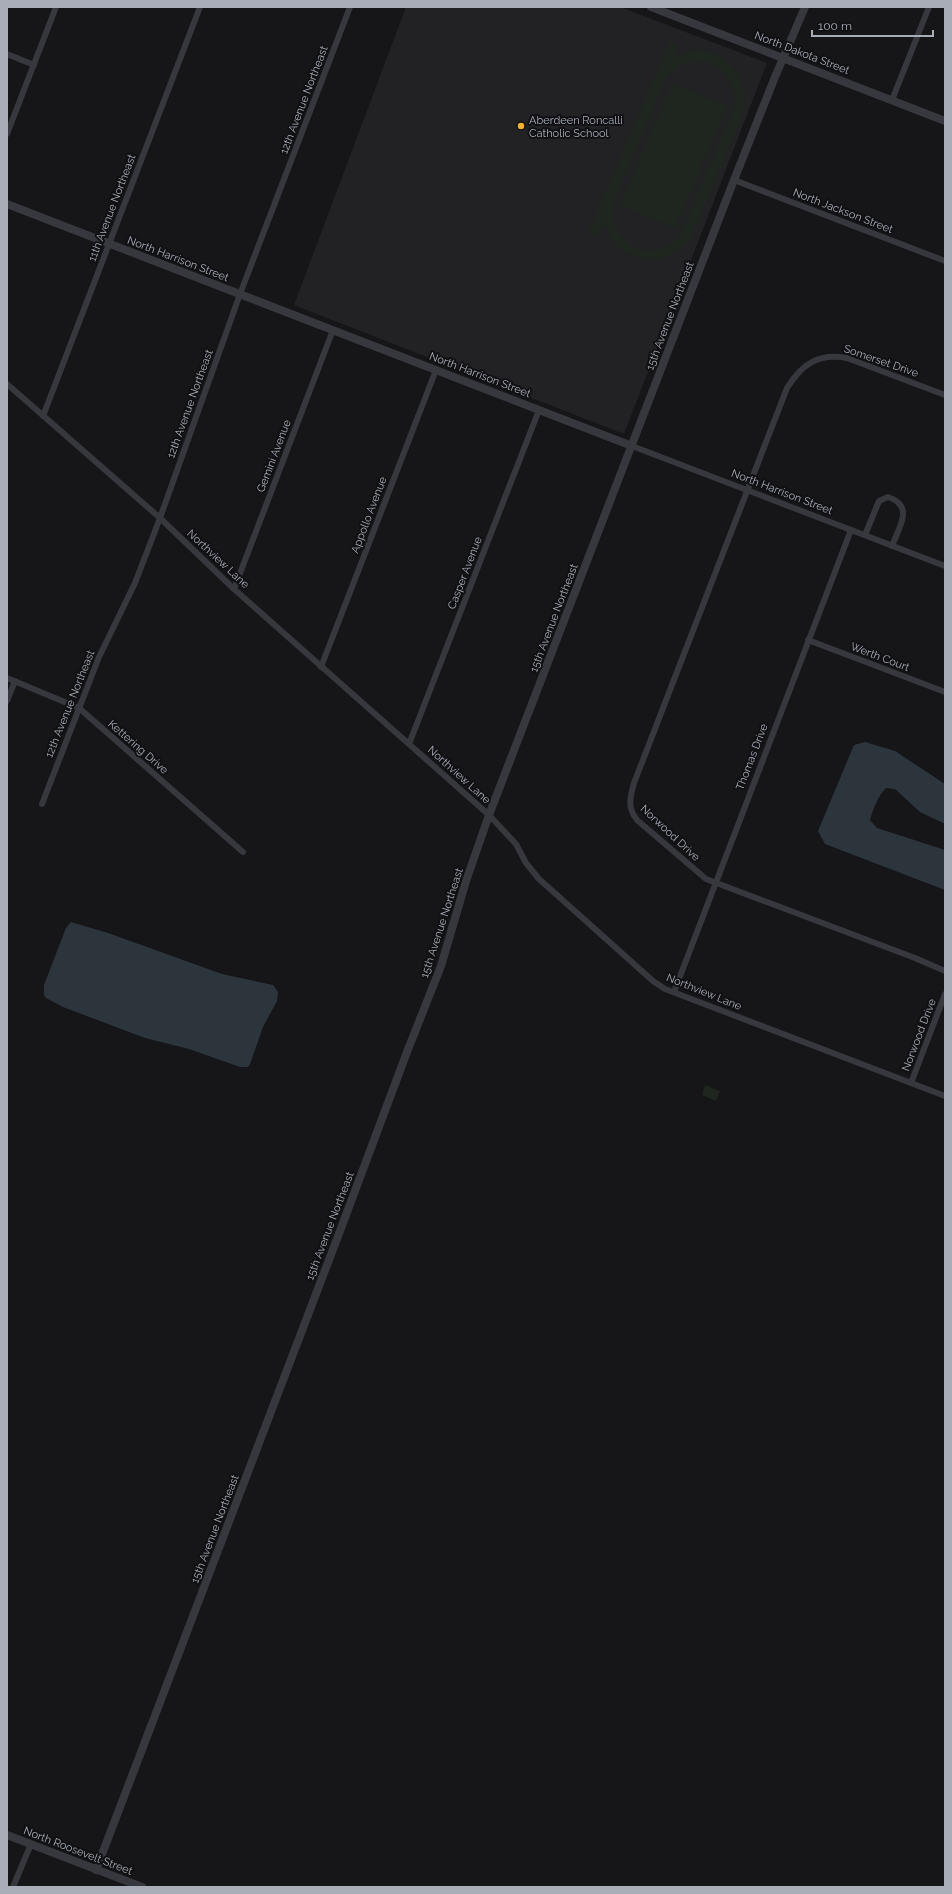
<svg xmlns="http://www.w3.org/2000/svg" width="952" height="1894" viewBox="0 0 952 1894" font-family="Raleway,sans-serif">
<rect width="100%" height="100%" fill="#161618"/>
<path fill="#222225" d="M406,7H620L767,63L624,434L294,305Z"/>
<g fill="#1e261f" fill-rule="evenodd">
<path d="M670,41L678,45L673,59C714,33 756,74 741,118L690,239C666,271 615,262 604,223L599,235L589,231ZM703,61C724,66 739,85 734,107L681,234C656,269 605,244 614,201L664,81C674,67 686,61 703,61Z"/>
<path d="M672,83L727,106L675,228L620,205Z"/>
<path d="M705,1085L720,1091L716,1101L702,1095Z"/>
</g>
<g fill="#2c353c">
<path d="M865,742L895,751L945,784V824L920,812L895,789L886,788C878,796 873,809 870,820L877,828L945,850V890L825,844L818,831L854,745Z"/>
<path d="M71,922L108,933L222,974L273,985L278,992L277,1001L263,1027L250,1064L248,1067H240L189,1049L145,1038L63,1007L46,998L44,995V985L66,928Z"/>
</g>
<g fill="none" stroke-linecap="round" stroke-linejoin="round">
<g stroke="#37383d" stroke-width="6">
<path d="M7,54L34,65"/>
<path d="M892,100L929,7"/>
<path d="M7,134L56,7"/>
<path d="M734,180L945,261"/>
<path d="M7,384L160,518L234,589L489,815L516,844L526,863L539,879L653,981L665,989L945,1096"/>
<path d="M945,395L847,358C818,353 802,364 787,388L634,783C630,798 627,807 637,820L706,879L915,958L945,971"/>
<path d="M43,416L200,7"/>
<path d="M632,446L945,566"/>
<path d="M865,535L879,501L888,497C915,506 899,527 892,546"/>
<path d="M234,589L333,330"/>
<path d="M808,640L945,692"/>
<path d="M321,667L436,370"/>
<path d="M7,678L79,708L243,852"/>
<path d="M7,701L15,681"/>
<path d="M409,744L539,410"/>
<path d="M42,804L99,657L135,583L160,518L240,294L350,7"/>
<path d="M674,992L851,530"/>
<path d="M911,1083L945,994"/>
<path d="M13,1887L31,1844"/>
</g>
<g stroke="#37383d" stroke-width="8">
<path d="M651,7L945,121"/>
<path d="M7,204L632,446"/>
<path d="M7,1835L142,1887"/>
<path d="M96,1870L337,1239L407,1052L441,966L466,881L489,815L734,180L775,77L805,7"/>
</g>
</g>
<circle fill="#f2b134" stroke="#111113" stroke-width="1.5" cx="521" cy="126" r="4"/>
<g text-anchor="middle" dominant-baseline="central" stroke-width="4" stroke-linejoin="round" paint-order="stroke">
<g font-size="11" fill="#a8adb8" stroke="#111113">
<text transform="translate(802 53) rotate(21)">North Dakota Street</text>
<text transform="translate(304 100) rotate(-69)">12th Avenue Northeast</text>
<text transform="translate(112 208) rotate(-69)">11th Avenue Northeast</text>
<text transform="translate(843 211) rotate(21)">North Jackson Street</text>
<text transform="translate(178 259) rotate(21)">North Harrison Street</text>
<text transform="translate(670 316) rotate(-69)">15th Avenue Northeast</text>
<text transform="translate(881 361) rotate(19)">Somerset Drive</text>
<text transform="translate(480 375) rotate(21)">North Harrison Street</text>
<text transform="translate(190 404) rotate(-70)">12th Avenue Northeast</text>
<text transform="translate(274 456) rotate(-69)">Gemini Avenue</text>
<text transform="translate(782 492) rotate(21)">North Harrison Street</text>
<text transform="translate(369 515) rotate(-69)">Appollo Avenue</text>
<text transform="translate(218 559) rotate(43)">Northview Lane</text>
<text transform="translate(465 573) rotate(-69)">Casper Avenue</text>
<text transform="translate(554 618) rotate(-69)">15th Avenue Northeast</text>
<text transform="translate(880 657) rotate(21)">Werth Court</text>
<text transform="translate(70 704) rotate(-68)">12th Avenue Northeast</text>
<text transform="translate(138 747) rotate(41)">Kettering Drive</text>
<text transform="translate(752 757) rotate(-69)">Thomas Drive</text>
<text transform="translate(459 775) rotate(42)">Northview Lane</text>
<text transform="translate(670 833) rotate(43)">Norwood Drive</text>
<text transform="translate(442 923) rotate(-72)">15th Avenue Northeast</text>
<text transform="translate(704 992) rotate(22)">Northview Lane</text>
<text transform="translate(919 1035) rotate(-69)">Norwood Drive</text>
<text transform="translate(330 1226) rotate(-69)">15th Avenue Northeast</text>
<text transform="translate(215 1529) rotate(-69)">15th Avenue Northeast</text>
<text transform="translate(78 1851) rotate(21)">North Roosevelt Street</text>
</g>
<g font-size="11" fill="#a8adb8" stroke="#111113" text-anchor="start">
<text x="529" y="120">Aberdeen Roncalli<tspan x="529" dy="13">Catholic School</tspan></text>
</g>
</g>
<rect width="952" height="1894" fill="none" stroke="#a8adb8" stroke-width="16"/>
<path d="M812 30v6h121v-6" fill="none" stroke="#a8adb8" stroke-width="2"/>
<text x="818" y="30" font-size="12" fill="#a8adb8" stroke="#111113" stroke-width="3" paint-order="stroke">100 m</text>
</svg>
